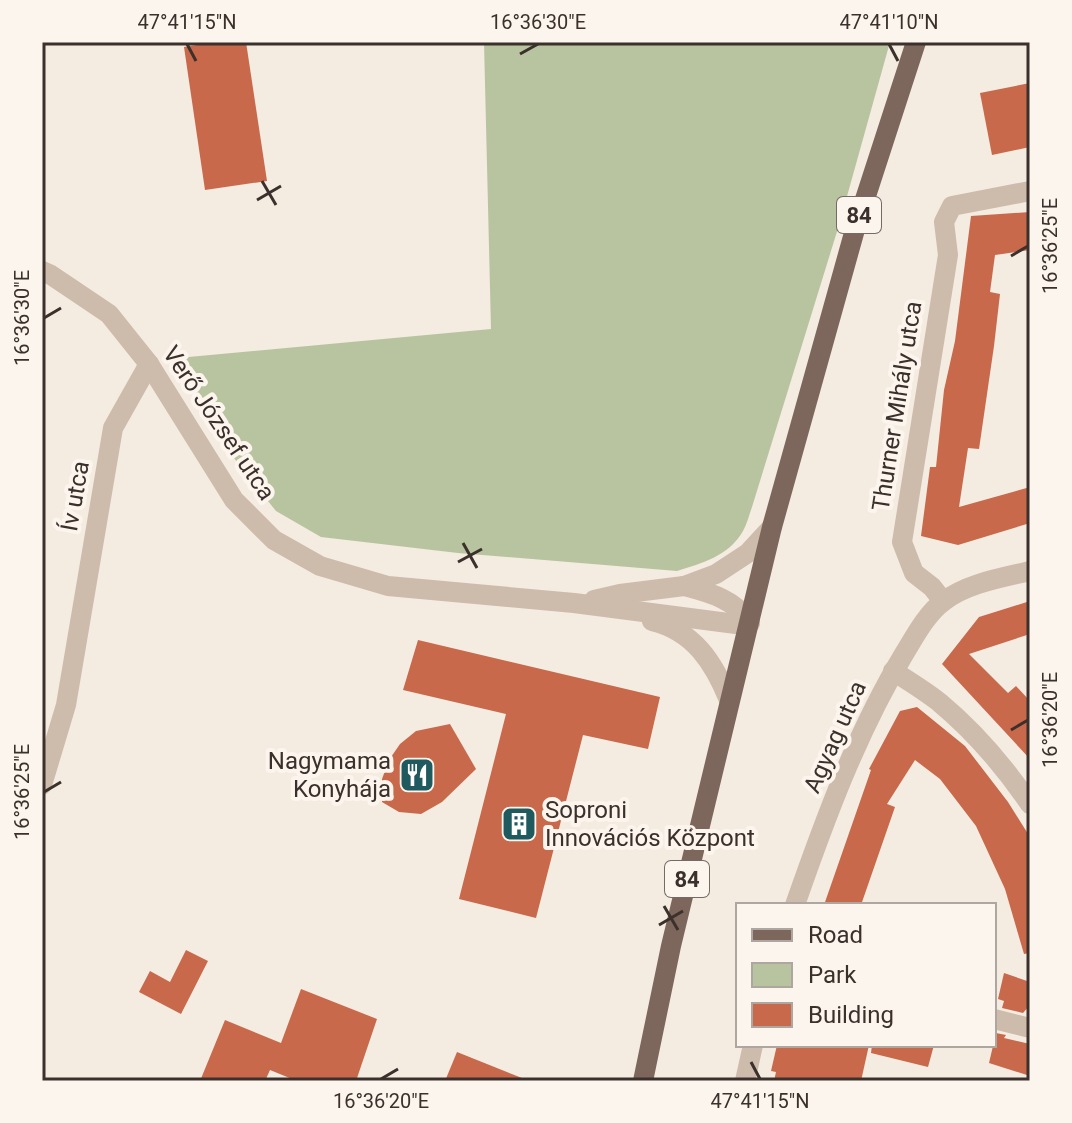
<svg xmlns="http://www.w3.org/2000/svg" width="1072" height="1123" viewBox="0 0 1072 1123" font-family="Roboto,sans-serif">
<rect width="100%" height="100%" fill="#f4ebe1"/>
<path fill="#b8c4a0" d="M484,42H890L839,225L752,507C749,515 747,524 743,531C729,556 702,563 677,571L458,553L321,537L276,511L246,474L210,426L178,358L491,329Z"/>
<g fill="#c8694b">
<path d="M217,42H246L267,181L205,190L184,47Z"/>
<path d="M1030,83V147L992,155L980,93Z"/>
<path d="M1030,212V250L995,255L990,292L1000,294L994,346L979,449L968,448L959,507L1030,487V523L958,545L921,536L930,467H936L944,390L955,341L971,216Z"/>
<path d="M1030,601V634L969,654L1008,693L1016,686L1030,701V759L942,664L979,617Z"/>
<path d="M418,640L660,697L648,749L583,735L536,918L459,899L506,714L403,690Z"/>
<path d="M917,707L965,746L1008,802L1030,837V953L1024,954L1005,889L976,826L940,779L915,760L887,804L895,807L861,905H824L871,770L869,769L900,711Z"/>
<path d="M450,724L476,769L442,802L421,814L399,812L382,802V779L389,760L400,744L416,731Z"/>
<path d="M186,950L208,961L181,1014L139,992L150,971L170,982Z"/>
<path d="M1004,973L1030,982V1005L1023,1013L1002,1008L1004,1001L998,999Z"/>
<path d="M301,989L377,1019L356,1081H297L270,1070L265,1081H200L225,1020L281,1043Z"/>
<path d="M996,1033L1006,1035L1004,1038L1030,1044V1076L989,1063Z"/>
<path d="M777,1045H869L861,1081H774L776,1072L771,1071Z"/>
<path d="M872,1045H934L928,1067L871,1053Z"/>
<path d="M457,1052L527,1080V1081H445Z"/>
</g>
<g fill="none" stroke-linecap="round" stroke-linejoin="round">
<g stroke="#cdbbac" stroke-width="20">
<path d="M42,271L51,275L109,314L149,364L234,500L274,540L320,566L388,586L574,603L736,624L750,623"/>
<path d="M684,586C710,593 735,599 750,623"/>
<path d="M594,600L620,594L684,586L716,574L748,553L772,527"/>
<path d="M943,601L932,587L914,573L902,542L948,255L944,222L952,206L1030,191"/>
<path d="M652,621C694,631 714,663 729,700"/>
<path d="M893,671C909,681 925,691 939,702C975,732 1004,766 1030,804"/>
<path d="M42,785L66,705L113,428L149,364"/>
<path d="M795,905C825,819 857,732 904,654C915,636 927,613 944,601C968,583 1001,578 1030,571"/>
<path d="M994,1019L1030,1028"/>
<path d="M745,1081L753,1045"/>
</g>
<path stroke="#7d675c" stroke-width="20" d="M643,1081L671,946L772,527L854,233L916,42"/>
</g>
<path fill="none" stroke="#3b302b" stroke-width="3" d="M187,44L196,61M889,44L898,61M520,54L538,44M262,181L276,205M257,200L281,186M1011,256L1028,246M44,318L61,308M463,543L477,568M458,562L482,549M1011,730L1028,720M44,792L61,782M664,906L678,930M659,925L683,911M751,1062L760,1079M381,1079L398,1069"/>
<defs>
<symbol id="restaurant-square" viewBox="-11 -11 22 22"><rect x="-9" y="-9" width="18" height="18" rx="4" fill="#1f5a5e" stroke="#fbf5ee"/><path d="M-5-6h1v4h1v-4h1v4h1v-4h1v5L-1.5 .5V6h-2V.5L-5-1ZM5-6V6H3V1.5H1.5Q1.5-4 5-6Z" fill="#fff"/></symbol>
<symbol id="building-square" viewBox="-11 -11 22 22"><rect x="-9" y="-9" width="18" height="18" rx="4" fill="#1f5a5e" stroke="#fbf5ee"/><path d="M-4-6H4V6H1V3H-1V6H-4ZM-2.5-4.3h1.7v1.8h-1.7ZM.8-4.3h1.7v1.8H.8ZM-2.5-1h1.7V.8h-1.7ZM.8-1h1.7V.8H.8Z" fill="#fff"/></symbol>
</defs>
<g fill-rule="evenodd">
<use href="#restaurant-square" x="397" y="755" width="40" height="40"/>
<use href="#building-square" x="499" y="804" width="40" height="40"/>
</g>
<g text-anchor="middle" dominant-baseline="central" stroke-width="8" stroke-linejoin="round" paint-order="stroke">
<g fill="#fbf5ee" stroke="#756b66" stroke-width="2">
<rect x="837" y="197" width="44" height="36" rx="6"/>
<rect x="665" y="861" width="44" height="36" rx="6"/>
</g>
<g font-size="22" font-weight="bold" fill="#3b302b">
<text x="859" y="215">84</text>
<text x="687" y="879">84</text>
</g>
<g font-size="24" fill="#3b302b" stroke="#fbf5ee">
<text transform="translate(897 406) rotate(-81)">Thurner Mihály utca</text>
<text transform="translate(219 423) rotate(56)">Verő József utca</text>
<text transform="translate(75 496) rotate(-80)">Ív utca</text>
<text transform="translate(835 737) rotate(-66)">Agyag utca</text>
</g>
<g font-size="24" fill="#3b302b" stroke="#fbf5ee" text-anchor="end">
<text x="391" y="761">Nagymama<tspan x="391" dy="28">Konyhája</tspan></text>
<text x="545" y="810" text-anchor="start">Soproni<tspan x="545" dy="28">Innovációs Központ</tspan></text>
</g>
</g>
<rect width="1072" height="1123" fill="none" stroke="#fbf5ee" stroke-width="88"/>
<rect x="736" y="903" width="260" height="144" fill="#fbf5ee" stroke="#aea6a0" stroke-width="2"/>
<rect x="752" y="929" width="40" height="12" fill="#7d675c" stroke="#aea6a0" stroke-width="2"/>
<text x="808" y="943" font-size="24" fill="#3b302b">Road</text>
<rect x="752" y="963" width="40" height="24" fill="#b8c4a0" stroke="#aea6a0" stroke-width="2"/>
<text x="808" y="983" font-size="24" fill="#3b302b">Park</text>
<rect x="752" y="1003" width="40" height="24" fill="#c8694b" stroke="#aea6a0" stroke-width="2"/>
<text x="808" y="1023" font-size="24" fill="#3b302b">Building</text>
<rect x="44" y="44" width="984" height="1035" fill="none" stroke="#3b302b" stroke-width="3"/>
<g font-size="20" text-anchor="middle" fill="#3b302b">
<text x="187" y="29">47°41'15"N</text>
<text x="538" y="29">16°36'30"E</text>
<text x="889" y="29">47°41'10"N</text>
<text transform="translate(1050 246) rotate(-90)" y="7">16°36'25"E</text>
<text transform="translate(22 318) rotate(-90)" y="7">16°36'30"E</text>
<text transform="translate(1050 720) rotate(-90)" y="7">16°36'20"E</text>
<text transform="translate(22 792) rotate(-90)" y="7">16°36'25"E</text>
<text x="381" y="1108">16°36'20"E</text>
<text x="760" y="1108">47°41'15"N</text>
</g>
</svg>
